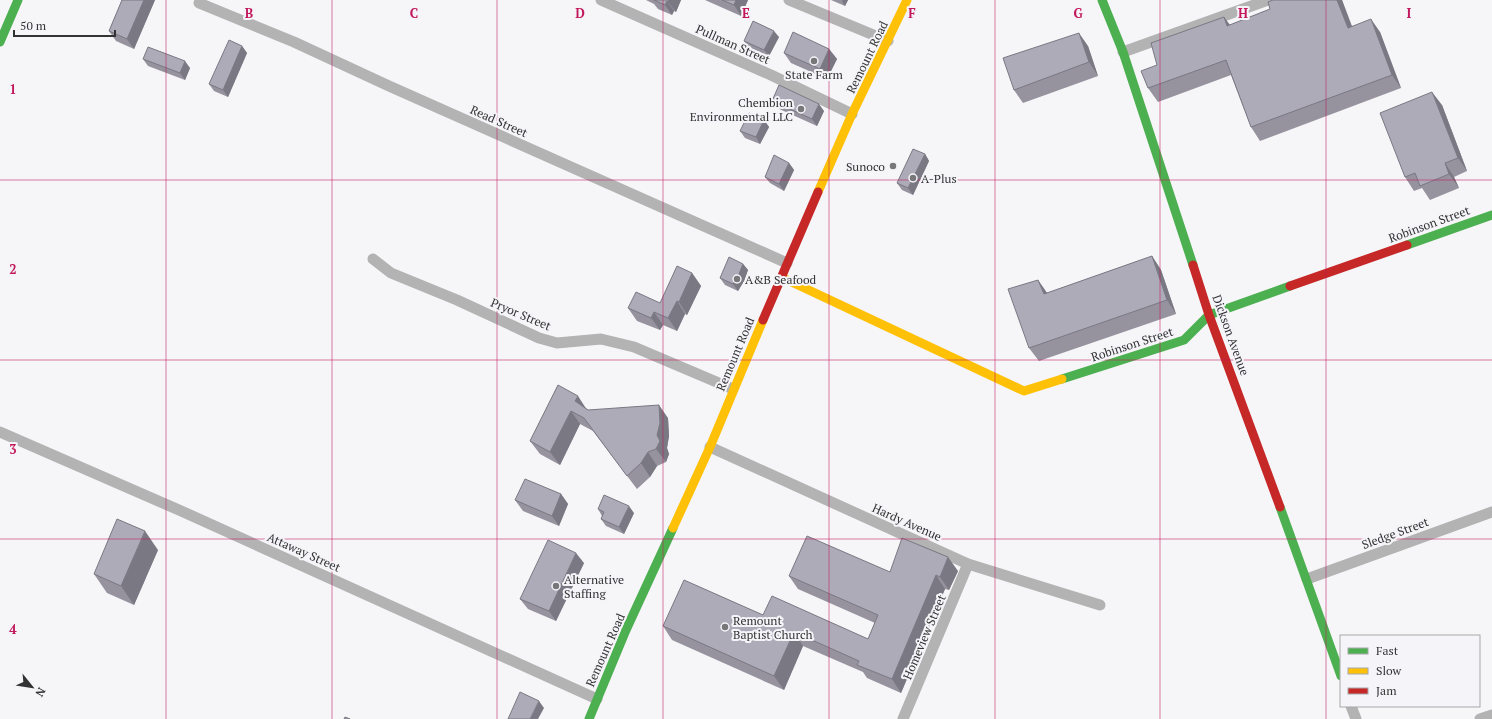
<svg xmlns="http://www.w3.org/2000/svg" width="1492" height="719" viewBox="0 0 1492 719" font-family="'PT Serif',serif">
<rect width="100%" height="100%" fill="#f6f5f8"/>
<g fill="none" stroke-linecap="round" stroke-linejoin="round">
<g stroke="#b3b3b3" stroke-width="11">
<path d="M601,0L771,75L852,114"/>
<path d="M789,0L888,41"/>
<path d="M199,3L294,42L389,86L787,263"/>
<path d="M1123,52L1268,0"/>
<path d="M373,259L391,273L457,300L539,338L557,343L601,339L634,347L733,389"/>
<path d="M0,432L179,510L597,699"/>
<path d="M710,447L968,564L1100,605"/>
<path d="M1307,579L1492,512"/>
<path d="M1351,706L1356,719"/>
<path d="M903,719L968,564"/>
<path d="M1480,719L1492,715"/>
</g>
<g stroke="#4caf50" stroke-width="9">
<path d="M1102,0L1123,52L1193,265"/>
<path d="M0,42L18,0"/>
<path d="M1407,245L1492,215"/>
<path d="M1062,379L1184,340L1209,315L1290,286"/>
<path d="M1280,507L1341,676"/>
<path d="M589,719L626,630L673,528"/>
</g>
<g stroke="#ffc107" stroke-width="9">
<path d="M818,192L852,114L907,0"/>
<path d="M781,277L1024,391L1062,379"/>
<path d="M673,528L710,447L763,320"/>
</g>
<g stroke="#c62828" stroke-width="9">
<path d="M1193,265L1209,315L1280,507"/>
<path d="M1290,286L1407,245"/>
<path d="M763,320L818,192"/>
</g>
</g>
<g fill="#96939f">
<path d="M122,0H155L134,49L116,41L109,31Z"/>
<path d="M646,0H681L676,12L674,11L672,15L658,9L654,4Z"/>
<path d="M705,0H748L741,16Z"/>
<path d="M831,0H848L845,6Z"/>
<path d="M1273,0H1342L1352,26L1380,32L1401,88L1260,141L1251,127L1231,75L1158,102L1148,88L1157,65L1224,17L1230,25L1270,9Z"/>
<path d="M779,37L769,56L749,47L744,41Z"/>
<path d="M242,46L247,53L228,97L214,91L209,84Z"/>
<path d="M1088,46L1098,76L1023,103L1014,90Z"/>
<path d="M829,49L837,59L827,79L791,63L784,53Z"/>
<path d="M143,59L190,68L185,80L148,66Z"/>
<path d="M772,101L824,111L817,126L777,108Z"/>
<path d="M1442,105L1467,171L1454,177L1459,188L1430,200L1422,188L1414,191L1405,177Z"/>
<path d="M764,120L769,127L760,144L745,138L740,131Z"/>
<path d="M925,154L929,161L913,195L902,190L897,183Z"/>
<path d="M789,163L794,170L784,191L770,183L765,177Z"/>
<path d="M1152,256L1161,270L1176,314L1039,361L1029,348L1038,280L1047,293Z"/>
<path d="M743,264L748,270L744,281L738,291L725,285L720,278Z"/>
<path d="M692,273L701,286L687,315L685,314L677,331L663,325L660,330L637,321L628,308L660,303Z"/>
<path d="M558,385L588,410L668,418L669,436L667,448L669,454L666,462L657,466L650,477L637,489L593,431L580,424L560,465L540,454L530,441Z"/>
<path d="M561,494L568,504L559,526L523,511L515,500Z"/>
<path d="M598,509L634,513L624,534L606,526L601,519L602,516Z"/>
<path d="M158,550L134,605L107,593L94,574Z"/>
<path d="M584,563L556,621L528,609L520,599Z"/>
<path d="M958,571L949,590L945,589L901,693L867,678L863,672L803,646L784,690L672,640L663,626L763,615L868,639L875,623L798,589L789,576L890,572Z"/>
</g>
<g fill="#7a7882">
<path d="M144,0H155L134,49L127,39Z"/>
<path d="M669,0H681L676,12L668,2Z"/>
<path d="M736,0H748L741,16L734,5Z"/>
<path d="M843,0H848L845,6L842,1Z"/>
<path d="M1337,0H1342L1357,41L1348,28Z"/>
<path d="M667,1L674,11L672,15L665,5Z"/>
<path d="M1224,17L1234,31L1227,26Z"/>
<path d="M1371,19L1380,32L1401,88L1392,75Z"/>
<path d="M774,31L779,37L769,56L764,50Z"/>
<path d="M1079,33L1088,46L1098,76L1089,62Z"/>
<path d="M242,46L247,53L228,97L223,90Z"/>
<path d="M829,49L837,59L827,79L820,69Z"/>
<path d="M185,61L190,68L185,80L180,73Z"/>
<path d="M1432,92L1442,105L1467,171L1458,158Z"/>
<path d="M819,104L824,111L817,126L812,119Z"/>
<path d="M764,120L769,127L760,144L756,137Z"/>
<path d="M925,154L929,161L913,195L908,188Z"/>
<path d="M789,163L794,170L784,191L779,184Z"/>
<path d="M1445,163L1454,177L1459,188L1449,174Z"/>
<path d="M1152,256L1161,270L1176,314L1167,300Z"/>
<path d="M743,264L748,270L744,281L738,291L733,284Z"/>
<path d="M692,273L701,286L687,315L679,302Z"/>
<path d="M1038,280L1047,293L1044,294Z"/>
<path d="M677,301L685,314L677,331L668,318Z"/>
<path d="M654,312L663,325L660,330L651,318Z"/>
<path d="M578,396L587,410L575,401Z"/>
<path d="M659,405L668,418L669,436L667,448L669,454L666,462L656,449Z"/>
<path d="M571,411L580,424L560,465L550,452Z"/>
<path d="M648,452L657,466L650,477L641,463Z"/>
<path d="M561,494L568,504L559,526L552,516Z"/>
<path d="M629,506L634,513L624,534L619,527Z"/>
<path d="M145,531L158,550L134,605L121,586Z"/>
<path d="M576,553L584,563L556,621L549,611Z"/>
<path d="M948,557L958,571L949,590L940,577Z"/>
<path d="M936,575L945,589L901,693L892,679Z"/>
<path d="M794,632L803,646L784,690L774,676Z"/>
<path d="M539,701L544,708L538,719H530Z"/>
</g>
<g fill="#aeabb9" stroke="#7a7882">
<path d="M122,0H144L127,39L109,31Z"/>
<path d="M654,0H669L668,2L667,1L665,5Z"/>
<path d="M722,0H736L734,5Z"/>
<path d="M1273,0H1337L1348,28L1371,19L1392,75L1251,127L1226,60L1148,88L1141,71L1157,65L1151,43L1224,17L1227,26L1270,9L1268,2Z"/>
<path d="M753,21L774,31L764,50L744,41Z"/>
<path d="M793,32L829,49L820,69L784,53Z"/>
<path d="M1079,33L1089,62L1014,90L1003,58Z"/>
<path d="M229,40L242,46L223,90L209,84Z"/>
<path d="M148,47L185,61L180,73L143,59Z"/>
<path d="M779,85L819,104L812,119L772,101Z"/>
<path d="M1432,92L1458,158L1445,163L1449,174L1420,186L1415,173L1405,177L1380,113Z"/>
<path d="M749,113L764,120L756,137L740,131Z"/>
<path d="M913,149L925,154L908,188L897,183Z"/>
<path d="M774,155L789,163L779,184L765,177Z"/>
<path d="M1152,256L1167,300L1029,348L1008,289L1038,280L1044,294Z"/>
<path d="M729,257L743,264L739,274L733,284L720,278Z"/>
<path d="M677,266L692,273L679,302L677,301L668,318L654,312L651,318L628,308L636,292L660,303Z"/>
<path d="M558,385L578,396L575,401L588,410L659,405L660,423L657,435L660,441L656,449L648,452L641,463L627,476L584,418L571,411L550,452L530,441Z"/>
<path d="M525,479L561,494L552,516L515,500Z"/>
<path d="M604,495L629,506L619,527L601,519L604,512L598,509Z"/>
<path d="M117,519L145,531L121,586L94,574Z"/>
<path d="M807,536L890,572L902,538L948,557L940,577L936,575L892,679L857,665L859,661L794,632L774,676L663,626L684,580L763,615L772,596L868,639L878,615L789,576Z"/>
<path d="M548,540L576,553L549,611L520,599Z"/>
<path d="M520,692L539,701L530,719H508Z"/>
<path d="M345,717L350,719H344Z"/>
</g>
<path fill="none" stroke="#c2185b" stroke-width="1" stroke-opacity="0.55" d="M166,0V719M332,0V719M497,0V719M663,0V719M829,0V719M995,0V719M1160,0V719M1326,0V719M0,180H1492M0,360H1492M0,539H1492"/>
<g fill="#777779" stroke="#f5f4f9" stroke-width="1.5">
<circle cx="814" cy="61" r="4"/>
<circle cx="801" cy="109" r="4"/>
<circle cx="893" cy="166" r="4"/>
<circle cx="913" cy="178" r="4"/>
<circle cx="737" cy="279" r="4"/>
<circle cx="556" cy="586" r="4"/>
<circle cx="725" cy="627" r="4"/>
</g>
<g text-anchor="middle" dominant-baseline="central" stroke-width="4" stroke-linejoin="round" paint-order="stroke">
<g font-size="12" fill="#333334" stroke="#f5f4f9">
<text transform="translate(733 44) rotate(24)">Pullman Street</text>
<text transform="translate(867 57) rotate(-64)">Remount Road</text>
<text transform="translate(499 121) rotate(24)">Read Street</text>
<text transform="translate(1429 224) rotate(-20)">Robinson Street</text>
<text transform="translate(521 314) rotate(23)">Pryor Street</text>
<text transform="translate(1231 335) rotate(70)">Dickson Avenue</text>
<text transform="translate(1132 344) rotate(-18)">Robinson Street</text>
<text transform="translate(735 354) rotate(-67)">Remount Road</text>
<text transform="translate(907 522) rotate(24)">Hardy Avenue</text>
<text transform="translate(1395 533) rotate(-20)">Sledge Street</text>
<text transform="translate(304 552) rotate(24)">Attaway Street</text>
<text transform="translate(924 637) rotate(-67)">Homeview Street</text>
<text transform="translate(605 650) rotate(-66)">Remount Road</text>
</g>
<g font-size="12" fill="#333334" stroke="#f5f4f9" text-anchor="start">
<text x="814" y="74" text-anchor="middle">State Farm</text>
<text x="793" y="102" text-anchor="end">Chembion<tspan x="793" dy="14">Environmental LLC</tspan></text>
<text x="885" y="166" text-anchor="end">Sunoco</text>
<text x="921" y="178">A-Plus</text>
<text x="745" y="279">A&amp;B Seafood</text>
<text x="564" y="579">Alternative<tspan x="564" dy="14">Staffing</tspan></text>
<text x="733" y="620">Remount<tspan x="733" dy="14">Baptist Church</tspan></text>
</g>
</g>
<g font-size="13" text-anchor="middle" font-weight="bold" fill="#c2185b" stroke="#f5f4f9" stroke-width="4" stroke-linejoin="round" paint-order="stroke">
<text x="249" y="18">B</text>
<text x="414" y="18">C</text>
<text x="580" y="18">D</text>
<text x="746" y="18">E</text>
<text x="912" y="18">F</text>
<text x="1078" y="18">G</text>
<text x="1243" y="18">H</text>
<text x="1409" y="18">I</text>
<text x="13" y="94">1</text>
<text x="13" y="274">2</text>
<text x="13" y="454">3</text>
<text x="13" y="634">4</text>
</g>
<rect x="1340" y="635" width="140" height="72" fill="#f5f4f9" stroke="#a7a7aa"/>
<rect x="1348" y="648" width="20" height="6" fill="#4caf50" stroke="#a7a7aa"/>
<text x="1376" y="655" font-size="12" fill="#333334">Fast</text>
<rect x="1348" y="668" width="20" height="6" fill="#ffc107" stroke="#a7a7aa"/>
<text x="1376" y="675" font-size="12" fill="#333334">Slow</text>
<rect x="1348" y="688" width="20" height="6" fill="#c62828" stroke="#a7a7aa"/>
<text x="1376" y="695" font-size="12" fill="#333334">Jam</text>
<g transform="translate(32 687) rotate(120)" stroke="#f5f4f9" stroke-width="3" paint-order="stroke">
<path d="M0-3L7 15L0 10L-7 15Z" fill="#333334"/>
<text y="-6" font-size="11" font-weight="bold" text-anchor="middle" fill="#333334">N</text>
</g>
<path d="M14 30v6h101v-6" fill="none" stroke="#333334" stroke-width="2"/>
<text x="20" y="30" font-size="12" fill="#333334" stroke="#f5f4f9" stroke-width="3" paint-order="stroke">50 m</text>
</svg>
